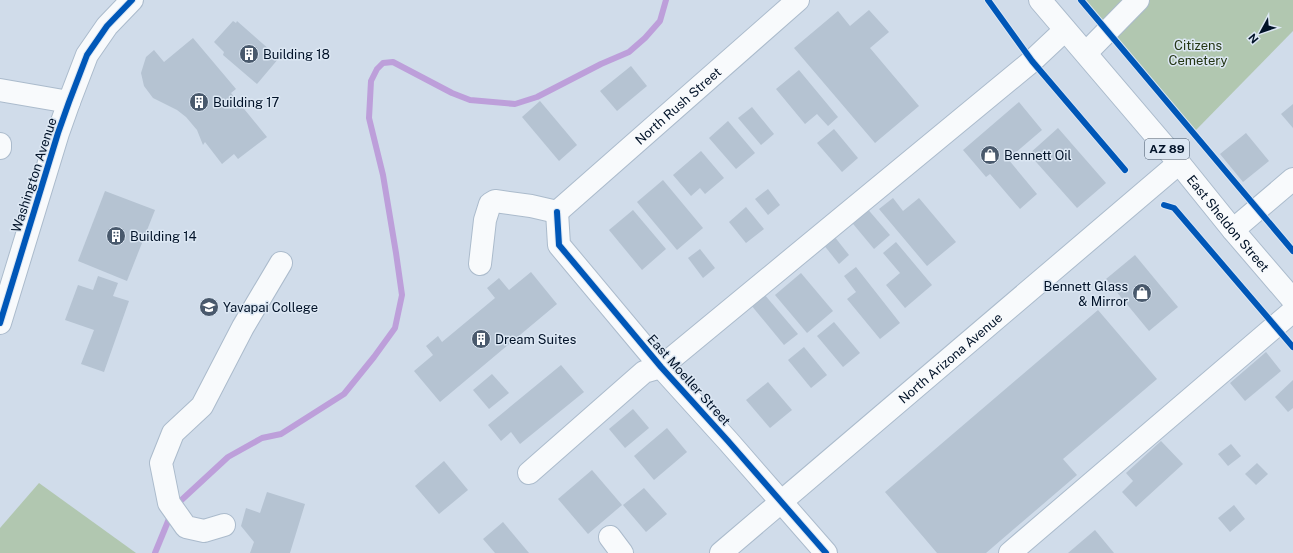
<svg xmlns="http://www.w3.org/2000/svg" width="1293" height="553" viewBox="0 0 1293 553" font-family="'Public Sans',sans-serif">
<rect width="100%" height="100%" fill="#d0dcea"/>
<g fill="#b1c7b0">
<path d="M1085,0H1293V31L1195,131Z"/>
<path d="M39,483L136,553H0V528Z"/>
</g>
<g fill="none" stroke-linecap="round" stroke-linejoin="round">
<g stroke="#bd9fda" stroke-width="6">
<path d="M175,506L228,457L262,438L281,434L344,394L374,357L395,328L402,295L396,253L383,175L369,118L371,81L377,69L383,63L393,62L452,93L470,100L515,104L537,97L601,64L629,52L645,38L660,21L666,0"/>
<path d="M155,553L171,514"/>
</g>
</g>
<g fill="#b5c3d2">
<path d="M869,10L889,32L870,48L919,106L875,143L794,48L838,11L850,26Z"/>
<path d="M233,21L236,23L237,21L279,58L257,84L223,55L224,52L214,42Z"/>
<path d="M193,38L236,89L231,93L267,137L238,159L234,154L222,164L205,142L203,145L197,130L186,117L177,110L153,98L144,86L141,73L146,57L154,50L164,62Z"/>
<path d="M631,66L647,86L617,111L600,91Z"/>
<path d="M799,70L838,117L828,126L817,114L805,124L776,89Z"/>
<path d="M540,101L577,145L559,161L522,117Z"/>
<path d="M1019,102L1042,130L1008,159L1037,194L1020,209L990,174L986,177L963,150Z"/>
<path d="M1293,104V128L1281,114Z"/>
<path d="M752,107L774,134L761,145L738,118Z"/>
<path d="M728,121L755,153L736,169L709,138Z"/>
<path d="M1058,128L1106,183L1077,208L1029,154Z"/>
<path d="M834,129L858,158L842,172L817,143Z"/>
<path d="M1246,133L1269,161L1243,182L1220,154Z"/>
<path d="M701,151L724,178L705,194L700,188L691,196L673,175Z"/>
<path d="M663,180L703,228L677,250L637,202Z"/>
<path d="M768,189L780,205L768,215L755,199Z"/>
<path d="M105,191L155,210L127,281L78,261Z"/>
<path d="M893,198L903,211L919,198L956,242L927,266L879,209Z"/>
<path d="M865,206L890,235L874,249L849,219Z"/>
<path d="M746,207L764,229L746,243L729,222Z"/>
<path d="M633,210L666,249L642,270L609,230Z"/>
<path d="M834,236L849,255L839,264L823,244Z"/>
<path d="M896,242L932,285L905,308L886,285L900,273L883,253Z"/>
<path d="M700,249L715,268L703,278L688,258Z"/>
<path d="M1135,255L1178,307L1149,331L1106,279Z"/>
<path d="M856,267L900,323L880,339L847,299L856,292L844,276Z"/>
<path d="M531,272L557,304L440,402L414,371L433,355L426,346L438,336L442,342L495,298L487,288L499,278L509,290Z"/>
<path d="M801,273L833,311L807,333L775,295Z"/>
<path d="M98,276L118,283L113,296L129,301L104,372L81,364L94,330L65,320L78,285L93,290Z"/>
<path d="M764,294L798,334L784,345L751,305Z"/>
<path d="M1098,310L1157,379L1063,459L1077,475L986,553H937L885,492Z"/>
<path d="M834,322L860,353L843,367L817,336Z"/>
<path d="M804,347L827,375L811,388L788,360Z"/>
<path d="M1266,352L1281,371L1245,401L1230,383Z"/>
<path d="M561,365L584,392L520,444L511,432L501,441L488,425Z"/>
<path d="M492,374L509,393L489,409L473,390Z"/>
<path d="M1293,380V408L1288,412L1275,397Z"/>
<path d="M768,382L792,410L770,428L746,400Z"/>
<path d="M633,409L649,428L625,448L609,429Z"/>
<path d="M667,428L687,452L654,480L634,456Z"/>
<path d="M1161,441L1183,464L1136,507L1122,492L1133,481L1126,473Z"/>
<path d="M1231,444L1241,456L1228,466L1218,454Z"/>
<path d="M444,461L468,490L439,514L415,486Z"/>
<path d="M1257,463L1268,474L1256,485L1245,474Z"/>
<path d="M592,470L622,505L588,534L558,499Z"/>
<path d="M644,488L667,514L646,532L623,505Z"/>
<path d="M267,492L305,504L290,553H250L254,542L241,526L246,508L260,513Z"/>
<path d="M1234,505L1245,519L1230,532L1218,518Z"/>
<path d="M503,522L529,553H495L483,539Z"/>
<path d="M1095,530L1114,553H1068Z"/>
</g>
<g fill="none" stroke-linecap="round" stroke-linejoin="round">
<defs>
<g id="minor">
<path d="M1086,53L1138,0"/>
<path d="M0,90L69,102"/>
<path d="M0,144V148"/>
<path d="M557,212L559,245L661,367L728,441L826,553"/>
<path id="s1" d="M557,212L798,0"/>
<path d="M1233,230L1293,179"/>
<path d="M480,264L485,220L490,204L495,201L531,206L557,212"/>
<path d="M0,323L58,133L69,102L87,55L107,26L132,0"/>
<path d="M529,473L644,372L661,367L1032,61L1065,30"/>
<path d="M224,525L204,531L186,527L169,503L161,463L173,433L202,406L243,327L281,263"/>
<path d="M610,537L622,553"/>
<path id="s2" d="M721,553L1179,163"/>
<path d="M1010,553L1293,311"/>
</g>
<g id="major">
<path id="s3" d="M1040,0L1179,163L1233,230L1293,300"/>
</g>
</defs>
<use href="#minor" stroke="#abbbcc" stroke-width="24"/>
<use href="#major" stroke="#abbbcc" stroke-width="24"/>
<use href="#minor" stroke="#f8fafc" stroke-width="22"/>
<use href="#major" stroke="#f8fafc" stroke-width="22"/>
<defs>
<g id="cycleway">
<path d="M988,0L1032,61L1125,170"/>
<path d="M1081,0L1293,251"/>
<path d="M1164,205L1174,208L1293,347"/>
<path d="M557,212L559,245L661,367L728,441L826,553"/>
<path d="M0,323L58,133L69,102L87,55L107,26L132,0"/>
</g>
</defs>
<use href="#cycleway" stroke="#dce7f3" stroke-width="8"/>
<use href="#cycleway" stroke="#0057b8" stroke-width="6"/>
</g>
<defs>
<symbol id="building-disc" viewBox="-11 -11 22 22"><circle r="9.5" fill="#49596c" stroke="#dce7f3"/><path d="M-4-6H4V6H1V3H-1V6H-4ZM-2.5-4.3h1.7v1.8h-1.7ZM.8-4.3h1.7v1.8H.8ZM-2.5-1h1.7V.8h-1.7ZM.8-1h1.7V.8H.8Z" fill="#fff"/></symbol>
<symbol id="shop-disc" viewBox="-11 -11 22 22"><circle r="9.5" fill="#49596c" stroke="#dce7f3"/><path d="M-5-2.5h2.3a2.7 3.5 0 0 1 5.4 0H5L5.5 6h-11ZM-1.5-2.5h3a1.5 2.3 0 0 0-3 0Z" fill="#fff"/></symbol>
<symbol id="university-disc" viewBox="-11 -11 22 22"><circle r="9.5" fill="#49596c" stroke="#dce7f3"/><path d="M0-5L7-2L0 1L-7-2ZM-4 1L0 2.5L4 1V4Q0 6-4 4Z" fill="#fff"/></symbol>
</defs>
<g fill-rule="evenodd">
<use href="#building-disc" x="238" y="43" width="22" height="22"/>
<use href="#building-disc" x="188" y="91" width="22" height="22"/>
<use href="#shop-disc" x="979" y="144" width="22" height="22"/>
<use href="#building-disc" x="105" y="225" width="22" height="22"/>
<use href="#shop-disc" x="1131" y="282" width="22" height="22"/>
<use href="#university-disc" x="198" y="296" width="22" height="22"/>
<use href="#building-disc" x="470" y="328" width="22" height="22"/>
</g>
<g text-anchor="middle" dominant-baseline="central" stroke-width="3" stroke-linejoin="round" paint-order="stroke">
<rect fill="#dce7f3" stroke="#435265" stroke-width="1" x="1145" y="139" width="44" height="20" rx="3"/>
<g font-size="12" font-weight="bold" fill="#011228">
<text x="1167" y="149">AZ 89</text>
</g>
<g font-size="13" fill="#253715" stroke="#dce7f3">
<text x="1198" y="45">Citizens<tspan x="1198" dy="15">Cemetery</tspan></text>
</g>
<g font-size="13" fill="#011228" stroke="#dce7f3" text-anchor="start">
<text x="263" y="54">Building 18</text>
<text x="213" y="102">Building 17</text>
<text x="1004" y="155">Bennett Oil</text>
<text x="130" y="236">Building 14</text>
<text x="1128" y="286" text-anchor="end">Bennett Glass<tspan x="1128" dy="15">&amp; Mirror</tspan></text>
<text x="223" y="307">Yavapai College</text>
<text x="495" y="339">Dream Suites</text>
</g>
<g font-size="13" fill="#011228" stroke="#dce7f3">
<text stroke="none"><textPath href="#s1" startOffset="161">North Rush Street</textPath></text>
<text transform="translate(34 175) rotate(-72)">Washington Avenue</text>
<text stroke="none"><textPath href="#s3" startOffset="292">East Sheldon Street</textPath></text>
<text stroke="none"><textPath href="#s2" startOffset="301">North Arizona Avenue</textPath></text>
<text transform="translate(689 380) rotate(48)">East Moeller Street</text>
</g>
</g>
<g transform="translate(1261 32) rotate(230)" stroke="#dce7f3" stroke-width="3" paint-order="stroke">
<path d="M0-3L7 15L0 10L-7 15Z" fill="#011228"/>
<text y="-6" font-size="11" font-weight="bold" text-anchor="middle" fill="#011228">N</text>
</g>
</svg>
